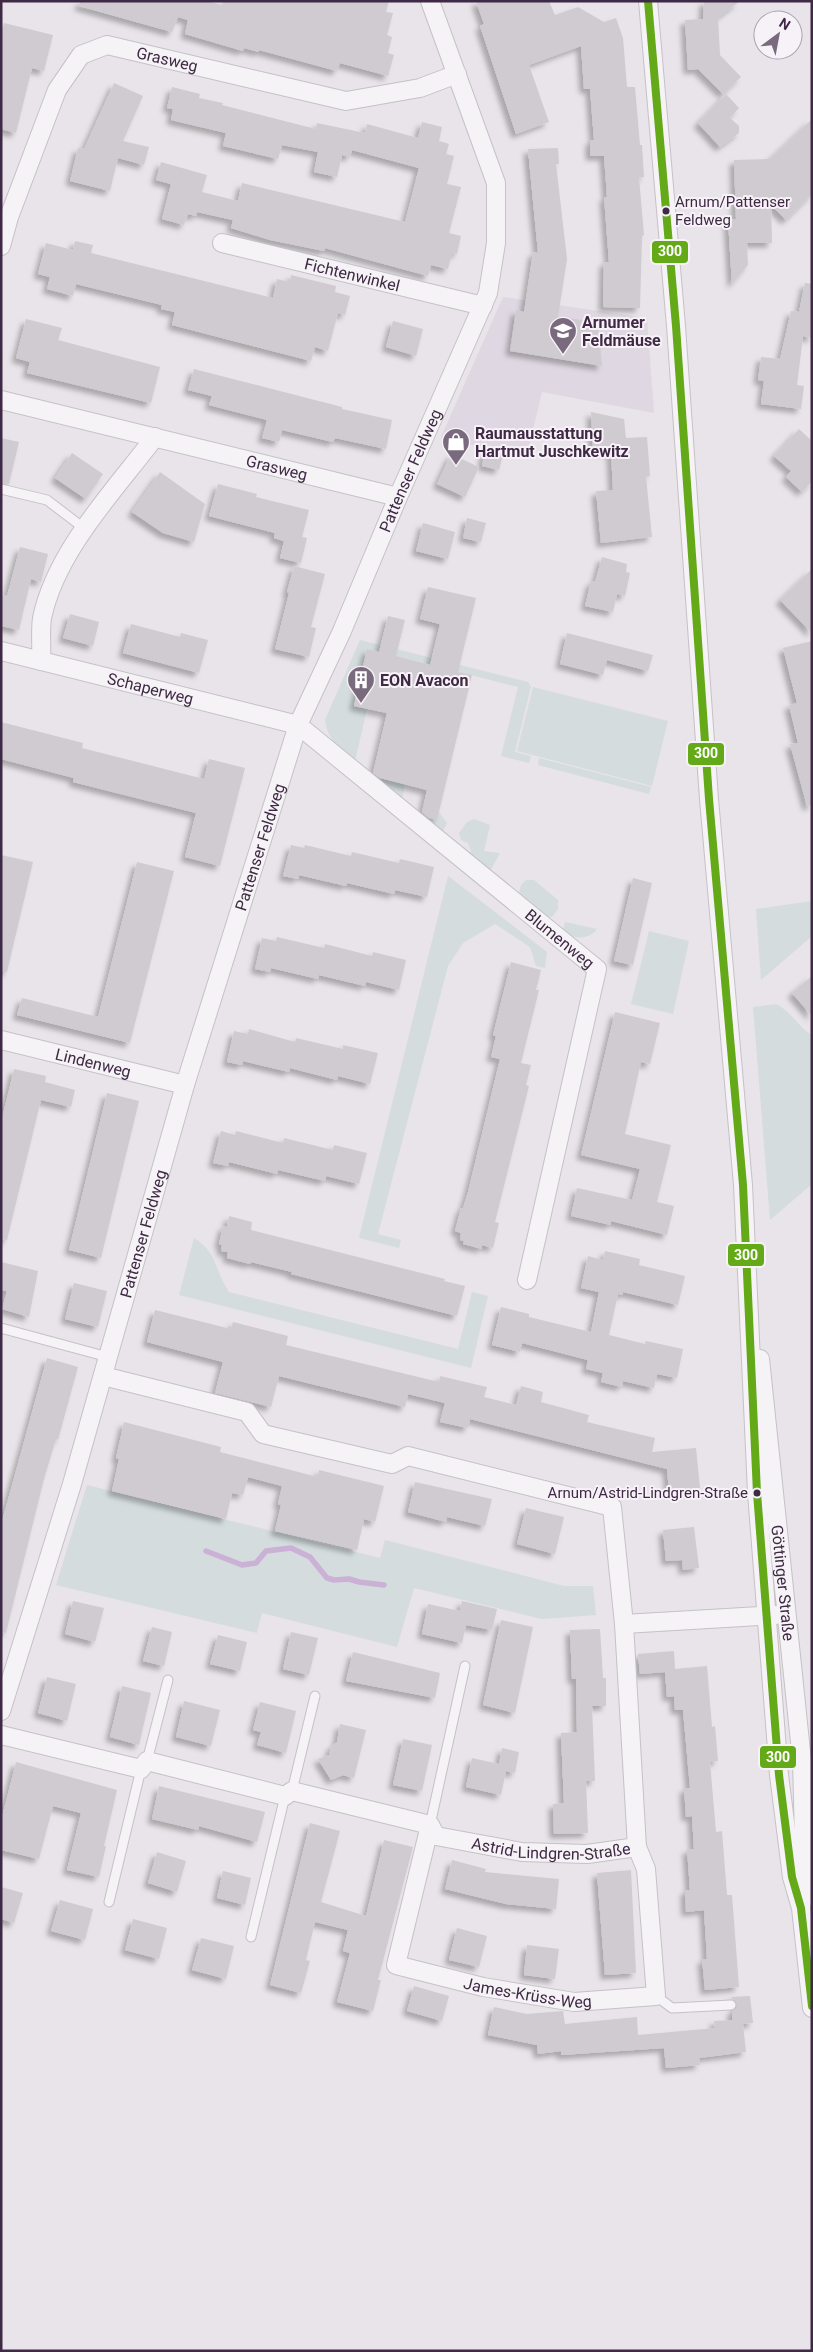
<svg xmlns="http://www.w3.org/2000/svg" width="813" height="2352" viewBox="0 0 813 2352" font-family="Roboto,sans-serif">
<defs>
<filter id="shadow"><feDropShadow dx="-4.5" dy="4.5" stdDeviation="2.5" flood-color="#0004"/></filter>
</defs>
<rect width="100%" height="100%" fill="#e8e4e9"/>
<path fill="#dfd7e1" d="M503,297L647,318L654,413L542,392L526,459L441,437Z"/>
<g fill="#d4dcdd">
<path d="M360,640L528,682L531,687L515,752L531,756L529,763L501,756L518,687L367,649L354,705L367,709L355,761C339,748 328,741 325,720Z"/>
<path d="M533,687L668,721L652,786L517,751Z"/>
<path d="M539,758L651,787L649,794L538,765Z"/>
<path d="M372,776L405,784L402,800Z"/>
<path d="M439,812L447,823L442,833L421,816L437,820Z"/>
<path d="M474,819L490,825L484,851L500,853L489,873L468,856L471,851L468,843L461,840L459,833L467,822Z"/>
<path d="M448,876L547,952L545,968L536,966L530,947L495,924L463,943L448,966L378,1234L401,1240L399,1248L359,1238Z"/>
<path d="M526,880H534L558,900V909L552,917L542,916L518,896L521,885Z"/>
<path d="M812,901V936L761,980L756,909Z"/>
<path d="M565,922L597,929C588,941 574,938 562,933Z"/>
<path d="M649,931L689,941L673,1014L631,1004Z"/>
<path d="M776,1004C791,1011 798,1027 812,1035V1184L770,1220L753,1007Z"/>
<path d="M194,1238C219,1254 214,1270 229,1292L458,1349L472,1292L488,1296L471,1368L179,1295Z"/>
<path d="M87,1485L380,1558L385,1540L564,1586H593L596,1615L542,1619L414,1588L397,1647L262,1613L257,1633L56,1585Z"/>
</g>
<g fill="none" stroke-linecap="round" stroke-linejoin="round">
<path stroke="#cab1d5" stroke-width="5.5" d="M206,1551L242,1565L256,1563L266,1551L291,1548L310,1557L327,1578L334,1580L349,1579L359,1582L384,1585"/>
</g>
<g fill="#d0cbd1" filter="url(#shadow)">
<path d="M80,1H207L222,5L223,1H389L386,12L393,13L387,35L392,37L388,53L394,55L388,76L340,63L337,71L259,50V52L244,48L243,51L185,34L188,20L178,17L172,32L79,6Z"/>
<path d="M476,1H549L555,15L578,7L604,22L616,18L623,38L627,87H635L640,145H642L644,177H639L644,235L642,236L640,308L603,307L604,262H609L604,197H607L604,156H590V140H594L590,89H584L581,46L529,65L549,122L516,134L480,26L484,24Z"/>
<path d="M704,1H740L718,18L720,55L741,77L723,94L698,69L688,70L685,20L703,19Z"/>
<path d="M4,23L53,35L44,71L32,68L16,133L1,129V35Z"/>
<path d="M114,83L143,96L123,141L149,147L144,165L118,158L110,191L70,181L78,148L84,149Z"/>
<path d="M172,87L200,94L199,98L223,103L222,105L316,129L317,123L365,133L367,124L418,138L422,122L442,127L439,141L449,144L446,154L454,156L447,184L461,187L449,233L461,236L457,254L452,253L448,269L431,265L428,276L325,248L324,251L270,240L231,228L233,220L197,212L196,216L188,214L184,225L162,219L171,184L156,180L161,162L207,175L202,192L238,201L242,183L405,222L419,168L352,150L350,157L342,155L337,177L314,172L318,152L282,145L278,159L223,146L226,133L171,120L173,109L167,108Z"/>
<path d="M726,94L739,108L730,118L739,126V133L720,147L698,123Z"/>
<path d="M812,119V194L786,220L771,205L772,243H747L748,265L732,284L728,220L736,219L734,160L770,159Z"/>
<path d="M558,148L559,164H556L567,259L558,317L598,322L602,366L510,351L516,310L524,312L533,252L538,253L528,149Z"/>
<path d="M75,241L93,245L91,253L273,298L277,279L290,282L291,275L336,286L335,292L350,296L345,315L338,313L328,351L315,347L311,361L172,325L175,312L161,309L162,305L76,284L73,296L47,289L50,277L38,274L46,243L73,250Z"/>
<path d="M805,283L812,284V338L803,336L797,385L804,386L801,409L761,404L764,381L758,380L761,357L780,359L791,311L799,312Z"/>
<path d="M26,319L62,328L58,340L160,367L151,403L27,373L30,362L16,358Z"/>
<path d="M393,321L423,329L416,356L386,347Z"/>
<path d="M194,369L342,407V409L392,420L386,449L335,438L333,442L282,430L279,442L262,438L267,420L209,405L212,396L188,390Z"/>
<path d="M591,412L624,419L626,438L647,437L650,476L646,477L652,537L601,543L596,491L613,490L611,452L593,450Z"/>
<path d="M799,429L812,441V481L802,492L786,477L791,471L774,456Z"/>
<path d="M1,438L19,442L9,484L1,483Z"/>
<path d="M485,450L503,454L499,470L482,466Z"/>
<path d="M72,453L103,474L86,499L55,478Z"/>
<path d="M451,454L479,467L465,497L437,484Z"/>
<path d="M160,472L205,504L194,542L163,533L132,512Z"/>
<path d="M218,484L257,494L256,497L309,510L302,537L307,538L301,563L280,558L284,541L274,538L275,533L209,516Z"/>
<path d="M467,518L486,523L481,542L463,538Z"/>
<path d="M423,523L455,532L448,559L416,551Z"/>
<path d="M20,547L48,554L41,582L31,579L19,630L1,626V595L7,596Z"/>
<path d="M602,557L627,564L626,572L630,573L625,596L617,594L613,612L585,606L591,581L595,582Z"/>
<path d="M294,566L325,574L311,627L316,628L309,657L275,649L289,593L287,592Z"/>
<path d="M812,569V633L780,600Z"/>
<path d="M428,587L476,598L458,672L472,675L437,820L429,818L422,812L427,790L380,778L373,773L387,713L354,706L367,649L379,652L388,616L405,620L396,656L430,665L440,624L420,619Z"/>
<path d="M70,614L99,622L93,646L63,638Z"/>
<path d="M131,624L180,637L181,633L208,640L199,673L123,653Z"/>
<path d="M567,633L653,655L648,671L607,660L603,675L560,664Z"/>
<path d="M812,641V805L807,806L790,744L798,743L789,705L797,703L783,648Z"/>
<path d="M1,722L83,743L82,748L204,779L209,759L245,768L220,866L185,857L196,813L73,782L74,778L1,759Z"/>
<path d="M291,845L304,848L305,845L351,856L352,852L399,863L400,859L434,867L427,897L395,890L394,894L347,883L346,886L299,875L298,879L283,876Z"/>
<path d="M1,855L33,862L7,972H1Z"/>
<path d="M137,862L174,871L130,1043L17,1015L22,998L98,1017Z"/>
<path d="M633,878L652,883L633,965L614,961Z"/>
<path d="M277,937L324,948L325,944L372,956L373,952L406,960L399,990L366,982L365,986L319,975L318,979L271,968L270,972L255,969L262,938L276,941Z"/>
<path d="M511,962L541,970L536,990H539L521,1063L531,1065L526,1085L529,1086L495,1222L499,1223L493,1248L482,1245V1249L463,1244L464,1241L460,1240L461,1233L455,1231L461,1208H463L468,1192L500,1059L491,1057L496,1036L493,1035Z"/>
<path d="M812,976V1016L792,993Z"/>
<path d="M615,1012L660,1023L650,1064L641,1062L625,1134L671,1145L657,1202L674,1206L667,1235L611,1221V1225L571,1216L577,1188L632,1200L640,1169L581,1155Z"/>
<path d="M249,1029L295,1042L296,1038L343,1049V1045L378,1053L370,1084L338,1076L337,1080L290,1068L289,1072L243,1061L242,1065L227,1062L234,1031L248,1034Z"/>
<path d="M14,1069L46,1076L45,1082L75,1090L71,1107L41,1100L7,1240L1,1239V1123Z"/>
<path d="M107,1093L139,1101L101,1258L69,1250Z"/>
<path d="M221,1131L235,1135L236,1131L283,1143L284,1138L333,1150L334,1145L367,1153L359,1184L326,1176L325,1181L278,1170L277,1174L229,1162L228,1166L213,1163Z"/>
<path d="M229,1216L252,1222L251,1230L445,1279L444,1281L465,1286L457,1316L291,1274L292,1272L251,1262L250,1264L227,1258L228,1252L221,1251L222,1245L219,1244L223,1226L227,1227Z"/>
<path d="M605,1251L640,1259L639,1265L685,1276L678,1305L623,1292V1295L618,1294L609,1335L645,1344L646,1341L683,1349L677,1378L657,1374L654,1388L623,1381L622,1387L601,1382L603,1373L586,1369L588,1360L522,1343L520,1352L492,1345L501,1307L529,1314V1317L591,1332L599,1292L581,1288L588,1256L603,1260Z"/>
<path d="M1,1262L38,1271L29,1317L2,1309L7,1291L1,1290Z"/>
<path d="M74,1283L107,1291L98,1327L65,1319Z"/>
<path d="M155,1310L231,1329L233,1322L288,1336L286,1345L439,1382L440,1376L487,1387L484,1397L516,1405L521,1386L543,1392L541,1402L589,1415L587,1422L655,1438L652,1452L696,1448L700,1488L669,1491L667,1469L470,1419L468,1428L440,1422L445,1403L408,1394L405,1407L279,1376L271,1407L215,1393L223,1362L147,1342Z"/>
<path d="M47,1358L78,1367L58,1440L56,1439L44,1479L6,1633L1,1632V1525Z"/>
<path d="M124,1422L221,1447L220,1452L318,1477L319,1470L384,1486L375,1522L364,1519L357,1550L275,1531L281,1505L278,1504L282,1486L248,1477L243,1495L232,1493L226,1519L112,1491L119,1459L116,1458Z"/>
<path d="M415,1482L492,1499L485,1526L447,1517L446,1522L408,1512Z"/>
<path d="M526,1508L564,1517L555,1554L517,1544Z"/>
<path d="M694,1527L699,1568L683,1570L682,1560L666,1561L663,1530Z"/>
<path d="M73,1601L104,1608L95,1642L65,1634Z"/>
<path d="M462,1601L497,1609L492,1630L466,1625L462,1643L422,1634L428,1604L460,1611Z"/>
<path d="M501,1620L533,1627L515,1713L483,1705Z"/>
<path d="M152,1627L172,1632L164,1666L143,1661Z"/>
<path d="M600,1629L603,1678H606V1706H592L595,1781H586L588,1833L554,1834L553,1804L564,1803L561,1733L577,1732L576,1679H572L570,1630Z"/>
<path d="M291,1632L318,1638L309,1675L283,1669Z"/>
<path d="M218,1635L247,1642L240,1671L210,1664Z"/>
<path d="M674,1651L675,1669L707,1666L712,1727L715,1726L718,1761L710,1762L716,1832L722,1831L727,1895H732L739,1987L705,1990L702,1959H707L704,1910L686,1912L685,1890H690L687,1849H694L692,1816L686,1817L684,1788H690L683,1710H675L674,1696L667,1697L665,1672L640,1674L638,1654Z"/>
<path d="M353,1652L440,1673L435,1698L346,1681Z"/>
<path d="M47,1677L76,1684L67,1721L38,1713Z"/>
<path d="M122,1686L151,1693L139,1745L110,1737Z"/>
<path d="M184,1701L220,1710L211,1746L176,1737Z"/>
<path d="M260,1702L296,1711L286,1753L257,1745L261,1732L253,1730Z"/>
<path d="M340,1724L366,1730L354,1778L343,1775L331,1780L318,1759L329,1755L331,1747L337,1742Z"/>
<path d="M403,1739L432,1745L422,1791L393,1785Z"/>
<path d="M502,1748L519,1752L515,1773L506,1771L501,1795L466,1787L472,1758L499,1764Z"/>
<path d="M16,1762L117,1790L104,1846H106L99,1877L67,1870L81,1813L53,1806L39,1859L1,1850V1821Z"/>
<path d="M159,1786L265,1812L257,1842L199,1826L198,1830L152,1819Z"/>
<path d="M310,1823L340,1831L321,1902L366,1916L384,1840L413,1847L378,1980H381L373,2011L337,2002L350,1953L343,1951L348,1930L315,1922L306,1960L310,1961L301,1993L270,1985Z"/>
<path d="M157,1852L186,1861L177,1892L148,1883Z"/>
<path d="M452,1860L486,1869L485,1872L559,1879L556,1909L506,1904L445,1889Z"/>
<path d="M631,1870L636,1973L605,1975L597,1873Z"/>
<path d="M223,1871L251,1878L245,1905L217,1898Z"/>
<path d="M1,1887L23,1893L14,1923L1,1919Z"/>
<path d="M60,1900L93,1909L85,1940L51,1931Z"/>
<path d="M133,1919L167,1928L159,1959L125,1950Z"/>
<path d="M457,1928L487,1936L479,1967L449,1960Z"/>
<path d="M201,1938L234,1946L226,1979L192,1970Z"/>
<path d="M527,1945L559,1949L555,1979L524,1975Z"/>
<path d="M414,1986L449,1996L442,2021L407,2011Z"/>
<path d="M750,1996L753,2023L743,2024L746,2052L699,2058L700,2065L666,2068L664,2048L561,2055V2051L538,2054L537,2045L488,2035L494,2007L527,2014L563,2011L565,2024L637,2017L638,2035L715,2028L714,2021L732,2020V2011L736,2008L737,2004L731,1997Z"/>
</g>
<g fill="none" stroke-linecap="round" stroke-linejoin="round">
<defs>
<g id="service">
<path d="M1,489L47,500L85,529"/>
<path d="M1,1328L108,1357"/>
<path d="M147,1761L168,1680"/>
<path d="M292,1791L315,1696"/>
<path d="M430,1825L465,1666"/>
<path d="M109,1902L141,1769"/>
<path d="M251,1937L285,1796"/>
<path d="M656,1996L672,2008L731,2005"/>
</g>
<g id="minor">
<path d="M648,1L676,326L709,799L743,1185L757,1493L779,1775L792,1877L801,1908L812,2008"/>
<path id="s1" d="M222,243L483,306"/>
<path id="s2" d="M1,246L9,217L57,90L81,55L107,45L346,101L420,88L457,74"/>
<path id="s3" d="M1,400L398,497"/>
<path id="s4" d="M1,651L298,725L597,969L527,1280"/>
<path d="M41,661C42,647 40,632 42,618C56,551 114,491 155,437"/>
<path id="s5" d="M1,1040L185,1085"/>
<path id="s6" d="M760,1359L802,1761L805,1879L802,1903"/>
<path d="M624,1624L776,1615"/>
<path id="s7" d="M1,1711L72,1484L185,1085L298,725L342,631L398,497L488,293L496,243V183L430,1"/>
<path id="s8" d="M1,1735L141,1769L147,1761L285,1796L292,1791L430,1825L436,1836L522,1852L587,1854L637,1847L624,1624L612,1507L408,1456L392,1464L263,1434L247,1412L103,1376"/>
<path id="s9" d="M430,1825L396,1965L483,1987L574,2002L656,1996L646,1869L637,1847"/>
</g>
</defs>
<use href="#service" stroke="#c5c1c7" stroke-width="11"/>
<use href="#minor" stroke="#c5c1c7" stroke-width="20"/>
<use href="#service" stroke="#f5f3f6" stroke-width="9"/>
<use href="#minor" stroke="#f5f3f6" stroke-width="18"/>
<defs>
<path id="bus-1" d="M648,1L676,326L709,799L743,1185L757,1493L779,1775L792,1877L801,1908L812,2006"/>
</defs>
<use href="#bus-1" stroke="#f7f2f8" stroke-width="11"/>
<use href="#bus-1" stroke="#63a918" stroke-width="8"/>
</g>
<defs>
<symbol id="school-pin" viewBox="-11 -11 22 30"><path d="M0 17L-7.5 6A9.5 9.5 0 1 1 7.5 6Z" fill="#7a6a7e" stroke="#f7f2f8"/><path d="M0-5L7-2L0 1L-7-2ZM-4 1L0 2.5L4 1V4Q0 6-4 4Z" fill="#fff"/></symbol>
<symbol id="shop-pin" viewBox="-11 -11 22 30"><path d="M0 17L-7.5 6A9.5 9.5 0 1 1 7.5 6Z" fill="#7a6a7e" stroke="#f7f2f8"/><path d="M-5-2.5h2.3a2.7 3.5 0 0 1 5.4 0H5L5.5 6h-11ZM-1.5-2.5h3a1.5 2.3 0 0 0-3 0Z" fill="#fff"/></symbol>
<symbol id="building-pin" viewBox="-11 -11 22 30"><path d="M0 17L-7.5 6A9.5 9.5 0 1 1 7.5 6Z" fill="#7a6a7e" stroke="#f7f2f8"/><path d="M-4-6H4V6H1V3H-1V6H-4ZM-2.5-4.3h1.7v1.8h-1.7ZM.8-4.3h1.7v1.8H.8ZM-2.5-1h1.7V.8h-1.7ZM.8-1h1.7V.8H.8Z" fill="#fff"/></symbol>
</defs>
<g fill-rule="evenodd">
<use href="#school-pin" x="547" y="315" width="32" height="43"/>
<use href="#shop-pin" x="440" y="426" width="32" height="43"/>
<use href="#building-pin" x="345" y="664" width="32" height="43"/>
</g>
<g fill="#3f2944" stroke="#f7f2f8" stroke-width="2">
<circle cx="666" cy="211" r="4.5"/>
<circle cx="757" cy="1493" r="4.5"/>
</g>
<g text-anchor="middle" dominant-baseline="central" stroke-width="4" stroke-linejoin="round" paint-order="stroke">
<g font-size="15" fill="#3f2944" stroke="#f7f2f8" text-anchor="start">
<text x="675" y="202">Arnum/Pattenser<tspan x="675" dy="18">Feldweg</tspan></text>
<text x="748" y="1493" text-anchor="end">Arnum/Astrid-Lindgren-Straße</text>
</g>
<g font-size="16" fill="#3f2944" stroke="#f7f2f8">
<text stroke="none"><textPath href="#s2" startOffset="298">Grasweg</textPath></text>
<text stroke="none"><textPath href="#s1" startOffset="134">Fichtenwinkel</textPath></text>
<text stroke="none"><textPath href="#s3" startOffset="284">Grasweg</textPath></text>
<text stroke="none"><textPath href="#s7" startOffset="1308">Pattenser Feldweg</textPath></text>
<text stroke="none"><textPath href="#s4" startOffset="154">Schaperweg</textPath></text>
<text stroke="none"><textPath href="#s7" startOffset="902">Pattenser Feldweg</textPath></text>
<text stroke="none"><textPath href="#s4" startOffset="644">Blumenweg</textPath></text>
<text stroke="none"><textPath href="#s5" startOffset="95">Lindenweg</textPath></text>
<text stroke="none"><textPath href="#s7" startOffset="498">Pattenser Feldweg</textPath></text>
<text stroke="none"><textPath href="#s6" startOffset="225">Göttinger Straße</textPath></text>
<text stroke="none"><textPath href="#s8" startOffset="576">Astrid-Lindgren-Straße</textPath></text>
<text stroke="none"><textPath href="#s9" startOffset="279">James-Krüss-Weg</textPath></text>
</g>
<g font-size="16" font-weight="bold" fill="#3f2944" stroke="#f7f2f8" text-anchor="start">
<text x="582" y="322">Arnumer<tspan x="582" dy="18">Feldmäuse</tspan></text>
<text x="475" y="433">Raumausstattung<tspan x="475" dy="18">Hartmut Juschkewitz</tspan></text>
<text x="380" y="680">EON Avacon</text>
</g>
</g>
<g stroke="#f7f2f8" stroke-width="2">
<rect x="651" y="240" width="38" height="24" rx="5" fill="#63a918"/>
<rect x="687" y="742" width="38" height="24" rx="5" fill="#63a918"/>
<rect x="727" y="1243" width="38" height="24" rx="5" fill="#63a918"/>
<rect x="759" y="1745" width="38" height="24" rx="5" fill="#63a918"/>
</g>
<g font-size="14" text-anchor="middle" font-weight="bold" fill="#fff">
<text x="670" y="256">300</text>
<text x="706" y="758">300</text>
<text x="746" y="1260">300</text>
<text x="778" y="1762">300</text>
</g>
<rect width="813" height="2352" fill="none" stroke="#3f2944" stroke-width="5"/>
<g transform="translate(778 35) rotate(32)"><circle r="24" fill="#f7f2f8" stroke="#ada2b0"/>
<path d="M0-4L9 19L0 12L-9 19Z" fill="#7a6a7e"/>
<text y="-8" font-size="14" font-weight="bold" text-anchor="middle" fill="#3f2944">N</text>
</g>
</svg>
